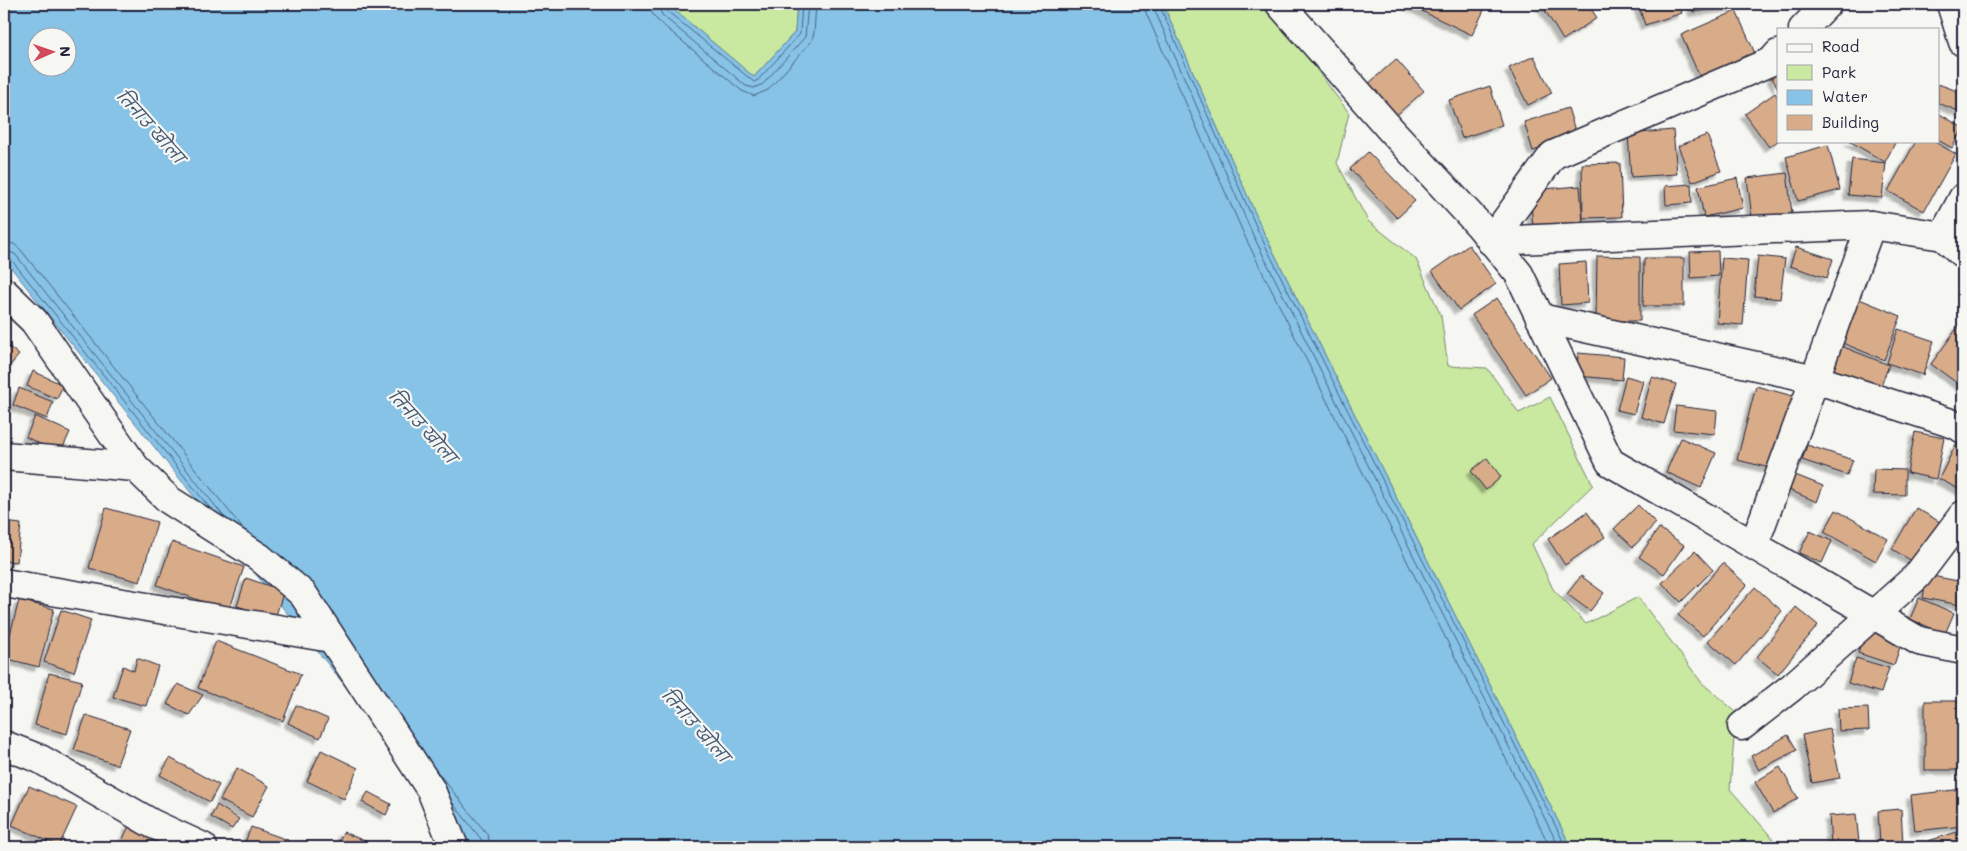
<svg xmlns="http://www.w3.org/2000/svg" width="1967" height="851" viewBox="0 0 1967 851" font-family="Mali,'Playpen Sans Deva',sans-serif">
<defs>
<filter id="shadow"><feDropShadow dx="-4.5" dy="4.5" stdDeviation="1" flood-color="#0004"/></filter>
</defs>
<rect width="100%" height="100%" fill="#f6f6f2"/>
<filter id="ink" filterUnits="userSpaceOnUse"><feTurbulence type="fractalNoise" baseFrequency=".02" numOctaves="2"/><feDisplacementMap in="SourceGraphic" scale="10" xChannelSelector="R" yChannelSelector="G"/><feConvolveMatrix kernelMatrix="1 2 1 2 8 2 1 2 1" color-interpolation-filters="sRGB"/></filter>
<g filter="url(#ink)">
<g fill="#c9e8a0" stroke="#76856e">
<path d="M667,4H797L795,32L754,77Z"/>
<path d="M1163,4H1268L1349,113L1337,163L1368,221L1416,259L1441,316L1448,366L1487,368L1519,413L1550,397L1593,485L1532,544L1553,589L1586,624L1638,597L1702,683L1736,712L1730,789L1780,847H1571L1263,231Z"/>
</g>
<path fill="#87c3e7" stroke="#5f83a2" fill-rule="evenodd" d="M4,4H667L754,77L795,32L797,4H1163L1263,231L1571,847H474L4,259ZM38,38H68V68H38Z"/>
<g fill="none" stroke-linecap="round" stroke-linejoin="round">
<g stroke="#4a6280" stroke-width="1">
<path d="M650,4L652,13L657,20L742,91L754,96L768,90L811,42L814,33L816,4"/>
<path d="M658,4L662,15L746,86L754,88L763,84L805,37L808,4"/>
<path d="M664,4L666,10L754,82L758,80L800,34L802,4"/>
<path d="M1145,4L1146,13L1246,239L1550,847"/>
<path d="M1152,4L1253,235L1559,847"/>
<path d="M1159,4L1259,233L1566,847"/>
<path d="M4,242L14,244L21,250L244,530"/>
<path d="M4,250L15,254L225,518"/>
<path d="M4,256L10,258L209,507"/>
<path d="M436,770L487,834L491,847"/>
<path d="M452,802L481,839L483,847"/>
</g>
</g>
<g fill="#d8ac89" stroke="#22223b" filter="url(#shadow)">
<path d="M1407,4H1487L1472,35Z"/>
<path d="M1541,4H1588L1597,18L1563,40Z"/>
<path d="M1638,4H1679L1682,13L1645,25Z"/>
<path d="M1692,4H1733V7L1693,12Z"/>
<path d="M1736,11L1758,60L1703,84L1681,35Z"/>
<path d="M1534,56L1552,93L1528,105L1509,68Z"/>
<path d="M1396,59L1424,91L1393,118L1365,87Z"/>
<path d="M1778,72V88L1771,77Z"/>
<path d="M1938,84L1963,93L1961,112L1938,103Z"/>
<path d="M1490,86L1502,125L1462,138L1449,100Z"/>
<path d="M1775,93L1778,98V141L1769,147L1745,114Z"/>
<path d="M1568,108L1577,137L1533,151L1524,122Z"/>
<path d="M1938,113L1963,128L1952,148L1938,140Z"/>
<path d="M1673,130L1677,174L1631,177L1628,134Z"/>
<path d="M1707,135L1721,171L1692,182L1678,146Z"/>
<path d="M1849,141H1896L1885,162Z"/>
<path d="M1916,141H1933L1956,154L1924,211L1888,191Z"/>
<path d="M1828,145L1840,190L1798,201L1786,157Z"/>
<path d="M1368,152L1415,201L1397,218L1350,169Z"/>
<path d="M1852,159L1886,163L1882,198L1848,195Z"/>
<path d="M1620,163L1622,217L1583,218L1582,164Z"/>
<path d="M1787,173L1792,213L1752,218L1747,178Z"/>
<path d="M1737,178L1743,208L1704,217L1698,187Z"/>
<path d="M1691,184L1692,203L1666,205L1665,186Z"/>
<path d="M1580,186L1583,224L1533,229L1530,190Z"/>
<path d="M1469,245L1496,284L1459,310L1432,271Z"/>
<path d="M1796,247L1833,259L1827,278L1790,266Z"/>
<path d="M1718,251L1719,276L1691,278L1690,252Z"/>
<path d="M1597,256L1640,257V321H1596Z"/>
<path d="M1758,256L1785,259L1780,299L1754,296Z"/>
<path d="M1644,258H1684V306H1643Z"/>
<path d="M1722,258L1748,260L1743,325L1717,323Z"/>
<path d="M1586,262L1588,303L1561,305L1559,264Z"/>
<path d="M1497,298L1551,378L1526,395L1472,315Z"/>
<path d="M1857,298L1901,316L1884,360L1840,342Z"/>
<path d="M1963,320V383L1961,386L1931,364Z"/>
<path d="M1898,329L1934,341L1923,375L1887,363Z"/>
<path d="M6,344L19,355L7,369L4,366V347Z"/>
<path d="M1841,346L1889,365L1878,394L1829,375Z"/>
<path d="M1578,353L1624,357L1622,380L1577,376Z"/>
<path d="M33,371L63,385L57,399L27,386Z"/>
<path d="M1626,376L1643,381L1634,414L1617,410Z"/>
<path d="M1652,377L1676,384L1664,424L1641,417Z"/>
<path d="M1756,386L1793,396L1774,469L1737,460Z"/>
<path d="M19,388L53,402L47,419L13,405Z"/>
<path d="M1676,406L1717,411L1715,434L1673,430Z"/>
<path d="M35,416L70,432L60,454L26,437Z"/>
<path d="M1915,432L1944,438L1936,479L1907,473Z"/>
<path d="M1681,438L1716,453L1701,488L1666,472Z"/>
<path d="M1956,444L1963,448V491L1939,479Z"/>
<path d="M1807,445L1853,460L1847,475L1802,460Z"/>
<path d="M1487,458L1501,477L1486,490L1471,471Z"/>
<path d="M1874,469L1905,470V495L1873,494Z"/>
<path d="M1793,474L1823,486L1817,502L1787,489Z"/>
<path d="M1638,505L1656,523L1633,547L1614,529Z"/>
<path d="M106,508L157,522L140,582L89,568Z"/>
<path d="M1916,508L1940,522L1915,563L1892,549Z"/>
<path d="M1836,510L1888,539L1876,561L1824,532Z"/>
<path d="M1587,512L1605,537L1565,565L1548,539Z"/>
<path d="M4,522L21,524L17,562L4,561Z"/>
<path d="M1659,528L1684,545L1664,574L1639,557Z"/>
<path d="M1810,531L1832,541L1822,563L1799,553Z"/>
<path d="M172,542L244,567L229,611L157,585Z"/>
<path d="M1695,551L1713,570L1681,602L1662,583Z"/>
<path d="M1723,563L1747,585L1703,636L1678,615Z"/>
<path d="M1927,575L1963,582L1960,605L1923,598Z"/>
<path d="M1581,576L1604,593L1590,611L1567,594Z"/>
<path d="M246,578L284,591L275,618L237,606Z"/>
<path d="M1755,587L1782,611L1736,665L1708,641Z"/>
<path d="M1919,598L1954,613L1945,634L1910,619Z"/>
<path d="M19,600L54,609L39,667L4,658Z"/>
<path d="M1796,607L1818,625L1778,674L1757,657Z"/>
<path d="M61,610L91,620L74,672L44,662Z"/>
<path d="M1865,629L1902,641L1894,665L1858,653Z"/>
<path d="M216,641L301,674L283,721L198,688Z"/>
<path d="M137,658L158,666L146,706L113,697L123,666L134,671Z"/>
<path d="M1856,658L1889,668L1881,693L1848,683Z"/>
<path d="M49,673L82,681L67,734L35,725Z"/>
<path d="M178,684L203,695L189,715L167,704Z"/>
<rect x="1925" y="701" width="38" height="69"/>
<path d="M296,705L328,719L320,738L288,723Z"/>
<path d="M1868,708L1869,730L1839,731L1838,709Z"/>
<path d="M86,715L130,729L117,765L74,750Z"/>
<path d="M1830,729L1840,778L1812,783L1802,735Z"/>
<path d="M1788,735L1797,750L1759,770L1751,756Z"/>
<path d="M321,750L358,768L344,799L307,781Z"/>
<path d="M170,758L219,785L210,802L160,775Z"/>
<path d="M1780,767L1798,798L1773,813L1755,782Z"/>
<path d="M237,768L269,786L252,817L220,800Z"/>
<path d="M29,786L77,807L59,846L12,825Z"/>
<path d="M1963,789V826L1915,831L1911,795Z"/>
<path d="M368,792L391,804L386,815L362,802Z"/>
<path d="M217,805L239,819L232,829L211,817Z"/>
<path d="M1901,809L1903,844L1880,845L1878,811Z"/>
<path d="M1856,814L1859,842L1831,844L1829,816Z"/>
<path d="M130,824L166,842L164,847H119Z"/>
<path d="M251,827L288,840L286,847L244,845Z"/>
<path d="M1963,830V847H1930L1928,841Z"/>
<path d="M343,832L377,846L376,847H337Z"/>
</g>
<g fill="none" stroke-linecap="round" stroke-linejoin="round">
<defs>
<g id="street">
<path d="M1280,4L1391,130L1479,225L1519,274L1610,462L1919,641L1963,650"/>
<path d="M1951,4L1963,42"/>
<path d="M1803,29L1827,4"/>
<path d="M1943,236L1963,198"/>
<path d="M1491,241L1871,225L1943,236L1963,254"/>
<path d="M1491,241L1553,155L1772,61L1778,54"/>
<path d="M4,292L34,321L135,467L169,500L259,557L303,594L431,790L454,847"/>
<path d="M1540,318L1815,379L1957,425L1963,429"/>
<path d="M4,456L135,467"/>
<path d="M1754,545L1871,225"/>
<path d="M4,583L331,638"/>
<path d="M1742,726L1792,687L1917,576L1963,515"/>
<path d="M4,745L40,759L151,823L203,847"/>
</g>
</defs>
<use href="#street" stroke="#22223b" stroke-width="31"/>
<use href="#street" stroke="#f6f6f2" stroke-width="28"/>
</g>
</g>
<g text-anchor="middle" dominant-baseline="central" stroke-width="4.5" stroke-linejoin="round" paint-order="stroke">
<g font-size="16" font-style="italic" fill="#455a77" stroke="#f6f6f2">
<text transform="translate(151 126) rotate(48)">तिनाउ खोला</text>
<text transform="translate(423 426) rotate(48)">तिनाउ खोला</text>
<text transform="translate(696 725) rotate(48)">तिनाउ खोला</text>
</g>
</g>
<rect width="1967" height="851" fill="none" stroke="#f6f6f2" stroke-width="20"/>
<rect x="10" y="10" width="1947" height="831" fill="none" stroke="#22223b" stroke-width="2" filter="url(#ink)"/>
<rect x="1777" y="28" width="162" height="115" fill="#f6f6f2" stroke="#a1a1a9"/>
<rect x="1787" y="44" width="25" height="8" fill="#f6f6f2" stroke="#a1a1a9"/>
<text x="1822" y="52" font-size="15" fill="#22223b">Road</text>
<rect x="1787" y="65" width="25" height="15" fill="#c9e8a0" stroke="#a1a1a9"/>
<text x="1822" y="78" font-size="15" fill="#22223b">Park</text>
<rect x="1787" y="90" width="25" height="15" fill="#87c3e7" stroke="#a1a1a9"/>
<text x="1822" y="102" font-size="15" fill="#22223b">Water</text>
<rect x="1787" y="115" width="25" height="15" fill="#d8ac89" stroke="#a1a1a9"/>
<text x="1822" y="128" font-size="15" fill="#22223b">Building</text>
<g transform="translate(52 52) rotate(88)"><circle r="24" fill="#f6f6f2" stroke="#a1a1a9"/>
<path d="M0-4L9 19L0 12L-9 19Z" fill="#d1495b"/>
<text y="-8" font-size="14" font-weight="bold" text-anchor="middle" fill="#22223b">N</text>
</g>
</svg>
